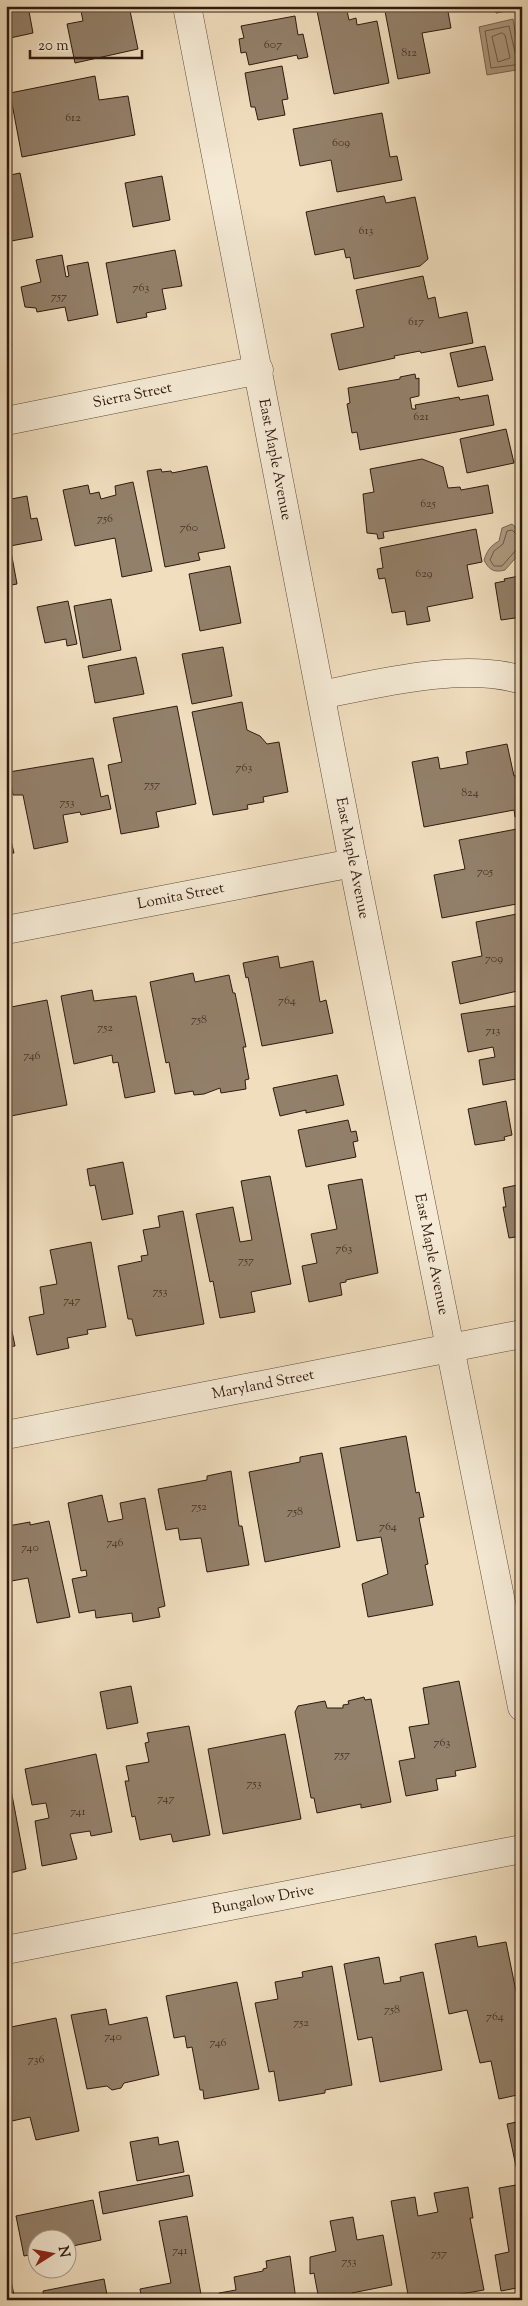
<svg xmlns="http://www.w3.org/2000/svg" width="528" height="2306" viewBox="0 0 528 2306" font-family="'Sorts Mill Goudy',serif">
<rect width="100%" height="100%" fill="#f0debe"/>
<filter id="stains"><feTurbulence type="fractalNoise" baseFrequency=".004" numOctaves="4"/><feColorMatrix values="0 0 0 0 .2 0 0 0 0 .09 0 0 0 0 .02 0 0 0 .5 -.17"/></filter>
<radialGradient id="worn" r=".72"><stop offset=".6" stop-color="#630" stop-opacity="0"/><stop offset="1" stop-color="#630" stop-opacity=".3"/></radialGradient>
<g fill="#ae9b82" stroke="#7b6754">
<path d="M513,19L522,69L487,75L479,27Z"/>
<path d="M512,524L519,530L520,553L505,570C494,573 489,570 484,560C487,551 490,546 499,541L502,528Z"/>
</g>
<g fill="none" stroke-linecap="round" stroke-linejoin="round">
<g stroke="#6e5a48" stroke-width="1">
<path d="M502,33L505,35L510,58L498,62L492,37Z"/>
<path d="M522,56L515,52L509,26L485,31L491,68L522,64"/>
<path d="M522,536L517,535L512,530L507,531L503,544L494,551L490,560L494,566H502L516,550L522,549"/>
</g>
</g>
<g fill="#93806a" stroke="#2f1a0f">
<path d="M6,6H28L33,33L10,38L11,40L6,41Z"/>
<path d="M80,6H129L138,49L75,63L67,24L83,21Z"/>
<path d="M316,6H346L349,20L356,18L357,25L377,21L389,83L334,94Z"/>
<path d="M384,6H447L451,28L422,33L430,73L398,79Z"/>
<path d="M495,6H515L516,9L496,13Z"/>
<path d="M295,16L298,35L303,34L308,57L298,59L297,55L249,65L246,52L241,53L239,39L244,38L241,26Z"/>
<path d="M282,66L288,99L282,100L285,115L258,120L255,107H251L245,73Z"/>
<path d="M95,76L99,100L128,96L135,135L22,157L10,93Z"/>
<path d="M382,113L390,157L397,156L402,180L337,192L331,160L300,166L293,129Z"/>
<path d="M20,173L33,237L6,242V176Z"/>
<path d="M162,176L170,220L133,227L125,183Z"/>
<path d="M384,196L386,203L415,197L428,259L420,266L354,279L350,257L346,258L344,249L315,255L306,212Z"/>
<path d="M175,250L182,286L162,289L166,309L146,313L147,317L117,323L106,263Z"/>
<path d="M62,255L66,277L69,276L67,266L88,262L98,315L68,321L65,307L37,312L36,308L25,307L21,287L41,282L36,260Z"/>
<path d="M423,276L428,299L435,297L439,318L467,312L473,343L421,353L420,351L394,356L395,358L339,370L331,334L364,327L356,290Z"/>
<path d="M6,295L11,317L6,318L12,345L6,346Z"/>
<path d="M485,346L493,380L458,387L450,353Z"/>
<path d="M415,374L416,379L419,378V396L410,398L412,409H416L415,405L459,397L460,400L488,395L494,425L360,450L357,432L352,433L347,404L350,403L348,388L400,379V377Z"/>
<path d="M506,429L514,463L467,473L460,439Z"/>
<path d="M422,459L443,467L448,488L460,487L461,490L488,485L493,513L383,532L384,538L378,539L377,534L367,533L363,494L374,492L370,469Z"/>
<path d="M207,466L225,548L198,553L200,560L165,567L147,471L161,469L162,472L171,471L172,473Z"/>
<path d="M133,482L152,571L122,577L115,538L75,546L63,490L88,485L90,494L99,492L101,499L116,495L115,486Z"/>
<path d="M27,496L31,519L37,518L42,540L10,546L17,584L6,586V500Z"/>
<path d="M476,529L482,562L467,565L473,598L427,607L430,621L407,625L405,611L392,613L385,578L379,579L377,569L383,568L380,548Z"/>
<path d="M230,566L241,623L200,631L189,574Z"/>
<path d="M519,576L522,578V617L501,620L495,583L505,581L504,579Z"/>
<path d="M111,599L121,650L83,658L74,606Z"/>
<path d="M68,601L77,644L67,646L66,639L45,643L37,607Z"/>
<path d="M223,647L232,696L192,704L182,654Z"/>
<path d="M136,657L144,694L95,703L88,666Z"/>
<path d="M242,702L247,730L260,736L267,744L279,742L288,792L263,797L264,802L247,805L248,809L213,815L192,712Z"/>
<path d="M177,706L196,804L156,812L159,827L121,834L108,765L122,762L113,718Z"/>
<path d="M507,744L514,776L522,775V816L515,817L514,810L424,827L412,762L438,757L440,769L468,764L466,752Z"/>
<path d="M93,758L101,797L108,795L111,809L81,815L80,812L63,815L68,842L34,849L23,795H13L9,772Z"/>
<path d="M6,820L14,853L6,854Z"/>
<path d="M522,828V903L442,918L434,875L465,869L459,840Z"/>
<path d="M522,913V990L460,1004L452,962L482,956L476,922Z"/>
<path d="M278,956L280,968L313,961L320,1002L326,1000L333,1033L262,1046L248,977L246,978L243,963Z"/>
<path d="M193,973L195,982L229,975L233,993H235L246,1047H243L249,1079L245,1080L246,1089L221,1093L220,1088L204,1094L194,1095L193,1091L175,1094L169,1062L166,1063L150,982Z"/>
<path d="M92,990L94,1001L136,996L155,1092L125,1098L118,1062L113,1063L112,1055L74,1064L61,996Z"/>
<path d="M47,1000L67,1105L6,1117V1008Z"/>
<path d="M522,1005V1078L483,1085L479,1060L495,1057L493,1047L468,1052L461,1014Z"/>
<path d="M337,1075L344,1105L306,1113V1110L280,1116L273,1088Z"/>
<path d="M506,1101L512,1135L504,1137L505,1140L475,1145L468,1109Z"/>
<path d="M348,1120L351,1132L356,1131L358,1141L353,1142L356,1157L306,1167L298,1130Z"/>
<path d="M123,1162L133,1214L102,1220L95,1185L90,1186L87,1169Z"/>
<path d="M270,1176L291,1284L251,1292L255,1312L220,1318L213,1281L210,1282L196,1214L233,1207L240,1242L252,1240L241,1181Z"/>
<path d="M362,1179L378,1273L346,1280V1282L340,1283L342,1295L309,1302L302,1266L317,1263L311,1234L337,1229L328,1185Z"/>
<path d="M522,1184V1236L509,1238L503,1207H506L503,1188Z"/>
<path d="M183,1211L204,1324L136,1336L132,1319H128L118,1266L142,1261L141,1256L148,1255L143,1230L160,1227L158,1216Z"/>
<path d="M91,1242L106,1327L87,1330L88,1334L67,1338L69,1348L37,1355L29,1317L44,1314L40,1287L57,1284L50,1250Z"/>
<path d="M6,1302L15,1346L6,1347Z"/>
<path d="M406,1436L416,1493L419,1492L424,1517L419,1518L428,1564L425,1565L433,1605L368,1617L362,1584L388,1574L381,1537L357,1541L340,1448Z"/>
<path d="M322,1453L340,1547L265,1562L249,1472L300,1462V1457Z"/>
<path d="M231,1471L239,1526H242L249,1565L207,1572L201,1538L180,1540L178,1528L166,1530L158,1489L207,1480V1476Z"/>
<path d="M102,1495L108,1522L123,1519L120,1503L145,1498L165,1606L158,1608L160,1617L133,1622L132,1613L96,1618L95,1610L79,1613L72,1579L87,1576L86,1570L81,1571L68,1503Z"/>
<path d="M6,1515L8,1526L30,1522V1525L49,1521L70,1617L37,1623L28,1578L6,1582Z"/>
<path d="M459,1681L476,1767L455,1771L456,1776L436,1779L438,1790L406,1796L399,1761L415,1758L409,1727L429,1724L423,1688Z"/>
<path d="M131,1686L138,1723L107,1729L100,1692Z"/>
<path d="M364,1697L365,1700L371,1699L391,1802L361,1808V1804L317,1813L314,1798H311L295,1712L298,1706L325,1701L327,1708H343V1705L349,1704L348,1701Z"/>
<path d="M189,1726L210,1835L173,1842L171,1834L140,1840L135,1816L132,1817L125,1781H129L126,1766L149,1762L145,1743L149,1742L147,1733Z"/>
<path d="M285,1734L301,1819L223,1834L208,1749Z"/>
<path d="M96,1754L112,1832L91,1836L90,1831L70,1834L77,1859L42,1866L35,1821L49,1818L46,1803L32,1805L25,1769Z"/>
<path d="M6,1774H8L26,1869L6,1874Z"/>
<path d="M476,1936L478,1947L506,1942L522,2021V2094L499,2099L491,2061L480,2063L467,2010L449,2014L435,1944Z"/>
<path d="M379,1957L384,1984L401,1981L400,1977L423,1972L442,2070L380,2082L372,2037L358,2040L344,1964Z"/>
<path d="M332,1966L352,2085L325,2090V2093L279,2101L274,2071L269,2072L255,2003L278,1999L275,1982L303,1977L302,1972Z"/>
<path d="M237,1982L259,2089L204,2099L203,2090H200L192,2047L187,2048L185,2036L174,2038L166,1996Z"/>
<path d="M106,2009L109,2025L147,2017L159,2075L124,2083L121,2088L112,2090L107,2086L87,2089L71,2015Z"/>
<path d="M56,2018L79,2131L36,2140L30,2117L12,2121L6,2092V2028Z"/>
<path d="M522,2121V2170L517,2171L507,2124Z"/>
<path d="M158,2137L159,2145L178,2141L184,2172L137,2181L130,2142Z"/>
<path d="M189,2175L193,2196L103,2214L99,2192Z"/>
<path d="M522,2184V2287L501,2291L495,2255L509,2252L499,2188Z"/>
<path d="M468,2187L473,2218H470L484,2290L444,2297L445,2300H409L391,2201L415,2197L418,2216L438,2212L434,2193Z"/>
<path d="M93,2200L101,2240L68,2247V2238H38V2253L24,2256L16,2216Z"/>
<path d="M187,2216L202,2300H142L140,2289L171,2283L159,2221Z"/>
<path d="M353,2217L357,2240L383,2235L392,2285L352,2293L353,2300H319L314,2273L310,2274V2257L336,2251L330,2221Z"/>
<path d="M6,2218L12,2243L6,2244Z"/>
<path d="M6,2256L15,2300H6Z"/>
<path d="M290,2256L296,2300H221L219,2293L236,2290L234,2277L263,2271V2269L267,2268L266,2261Z"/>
<path d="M104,2279L108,2300H44L43,2291Z"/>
</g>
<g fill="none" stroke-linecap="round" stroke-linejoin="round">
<defs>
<g id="minor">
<path id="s1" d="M187,6L353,863L522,1707"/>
<path id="s2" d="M6,421L259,370"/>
<path d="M321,695C380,683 464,662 522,680"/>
<path id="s3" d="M6,930L353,863"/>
<path id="s4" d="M6,1435L522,1334"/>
<path id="s5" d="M6,1950L522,1849"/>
</g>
</defs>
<use href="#minor" stroke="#5f4b3b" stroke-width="29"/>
<use href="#minor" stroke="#f5ead5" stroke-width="28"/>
</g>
<g text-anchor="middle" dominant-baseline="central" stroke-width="4" stroke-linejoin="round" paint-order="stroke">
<g font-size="12" fill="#483426">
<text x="273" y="45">607</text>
<text x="409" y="53">812</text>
<text x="73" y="118">612</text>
<text x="341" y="143">609</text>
<text x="366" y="231">613</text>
<text x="141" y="288">763</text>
<text x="59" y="297">757</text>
<text x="416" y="322">617</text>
<text x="421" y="417">621</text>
<text x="428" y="504">625</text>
<text x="105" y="519">756</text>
<text x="189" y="528">760</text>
<text x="424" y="574">629</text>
<text x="244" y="768">763</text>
<text x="152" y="785">757</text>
<text x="470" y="793">824</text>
<text x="67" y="803">753</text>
<text x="485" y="872">705</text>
<text x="494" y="959">709</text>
<text x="287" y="1001">764</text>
<text x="199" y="1020">758</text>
<text x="105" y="1028">752</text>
<text x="493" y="1031">713</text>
<text x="32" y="1056">746</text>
<text x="344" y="1249">763</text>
<text x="246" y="1261">757</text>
<text x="160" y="1292">753</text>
<text x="72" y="1301">747</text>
<text x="199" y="1507">752</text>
<text x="295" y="1512">758</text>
<text x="388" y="1527">764</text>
<text x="115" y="1543">746</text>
<text x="30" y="1548">740</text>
<text x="442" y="1743">763</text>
<text x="342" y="1755">757</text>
<text x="254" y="1784">753</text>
<text x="166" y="1799">747</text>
<text x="78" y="1812">741</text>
<text x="392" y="2010">758</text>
<text x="495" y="2017">764</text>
<text x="301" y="2023">752</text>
<text x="113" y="2037">740</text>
<text x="218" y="2043">746</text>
<text x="36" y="2060">736</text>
<text x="180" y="2251">741</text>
<text x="439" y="2254">757</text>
<text x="349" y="2262">753</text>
</g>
<g font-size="15" fill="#2f1a0f" stroke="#f5ead5">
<text stroke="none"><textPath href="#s2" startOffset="129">Sierra Street</textPath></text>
<text stroke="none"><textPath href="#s1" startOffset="462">East Maple Avenue</textPath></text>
<text stroke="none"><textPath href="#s1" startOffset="868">East Maple Avenue</textPath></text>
<text stroke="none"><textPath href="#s3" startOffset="178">Lomita Street</textPath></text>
<text stroke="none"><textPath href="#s1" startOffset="1272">East Maple Avenue</textPath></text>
<text stroke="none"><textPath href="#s4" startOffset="262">Maryland Street</textPath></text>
<text stroke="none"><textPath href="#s5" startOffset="262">Bungalow Drive</textPath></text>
</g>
</g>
<rect width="528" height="2306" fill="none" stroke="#f0debe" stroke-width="25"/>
<rect x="8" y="8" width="513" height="2291" fill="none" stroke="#2f1a0f" stroke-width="2.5"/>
<rect x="12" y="12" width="503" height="2281" fill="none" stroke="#2f1a0f"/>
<g transform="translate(52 2254) rotate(79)"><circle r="24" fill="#f5ead5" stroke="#a69786"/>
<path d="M0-4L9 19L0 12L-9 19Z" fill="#8f2418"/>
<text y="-8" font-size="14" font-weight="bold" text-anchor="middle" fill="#2f1a0f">N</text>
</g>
<path d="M30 50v8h112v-8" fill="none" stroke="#2f1a0f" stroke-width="2.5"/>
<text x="38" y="50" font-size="15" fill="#2f1a0f" stroke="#f5ead5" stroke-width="4" paint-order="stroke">20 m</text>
<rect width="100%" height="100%" filter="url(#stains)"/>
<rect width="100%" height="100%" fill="url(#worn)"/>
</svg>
